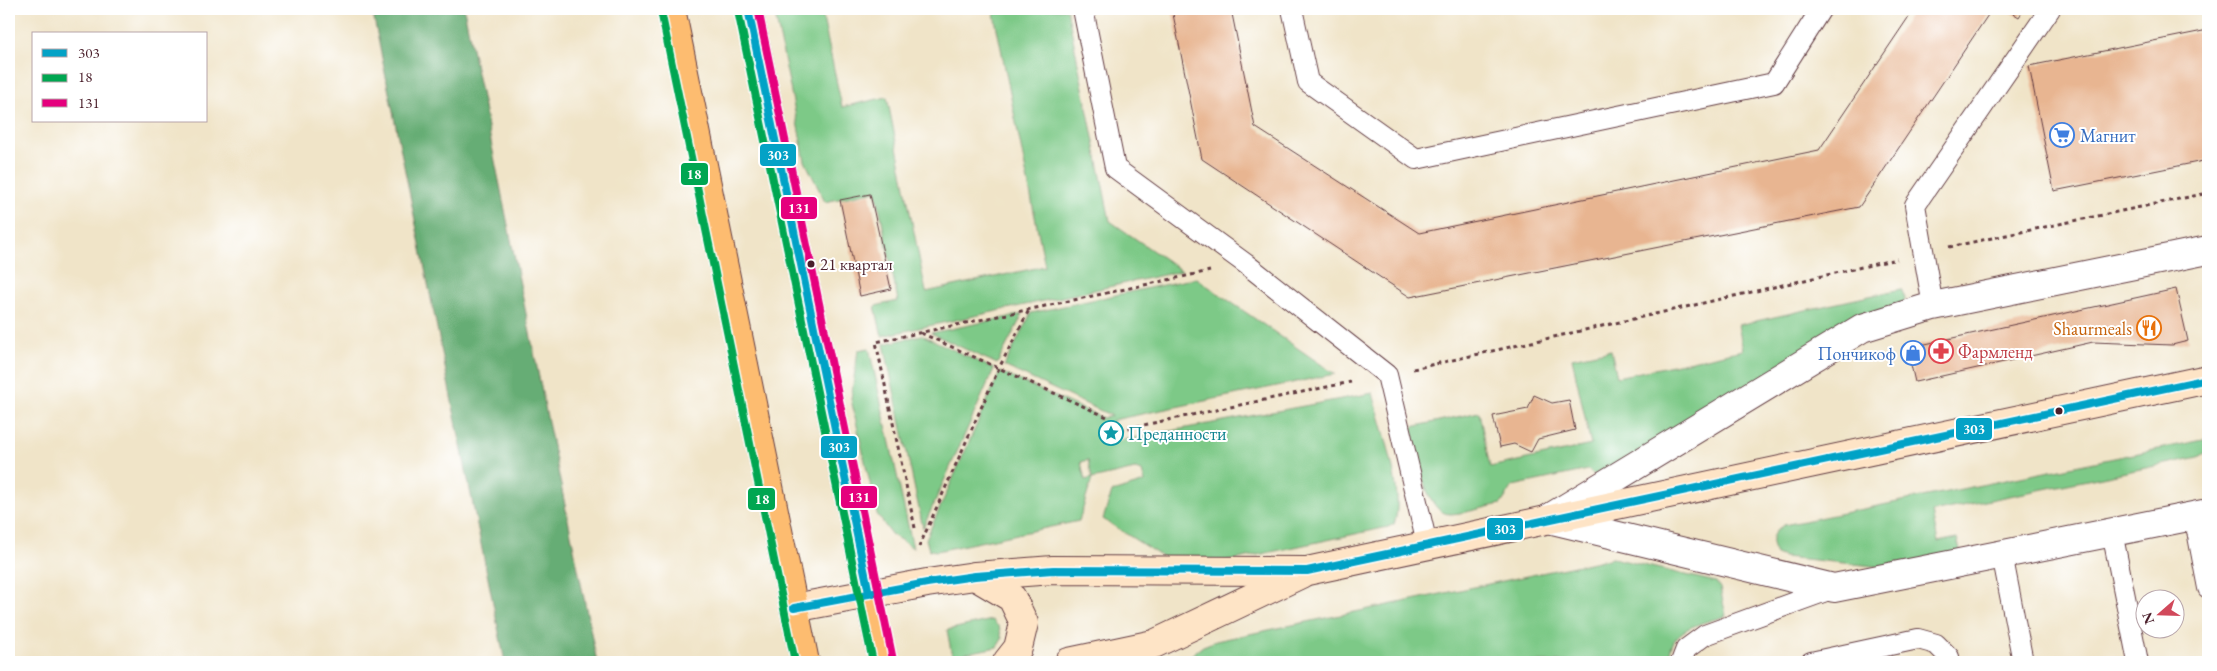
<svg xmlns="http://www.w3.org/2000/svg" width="2217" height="671" viewBox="0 0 2217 671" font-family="'EB Garamond',serif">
<rect width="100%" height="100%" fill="#fff"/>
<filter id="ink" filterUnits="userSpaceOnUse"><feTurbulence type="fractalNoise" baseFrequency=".02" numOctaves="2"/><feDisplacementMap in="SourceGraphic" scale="10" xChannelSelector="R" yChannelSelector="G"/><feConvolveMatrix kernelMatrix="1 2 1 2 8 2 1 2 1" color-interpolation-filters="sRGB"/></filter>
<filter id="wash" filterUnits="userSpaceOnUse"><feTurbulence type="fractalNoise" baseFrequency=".0096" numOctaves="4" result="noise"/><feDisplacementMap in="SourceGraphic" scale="20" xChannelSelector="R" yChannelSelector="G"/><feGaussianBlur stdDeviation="1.12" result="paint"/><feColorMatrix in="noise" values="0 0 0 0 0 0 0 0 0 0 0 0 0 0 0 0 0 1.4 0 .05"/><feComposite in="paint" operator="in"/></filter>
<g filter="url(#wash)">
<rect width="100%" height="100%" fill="#f0e4c8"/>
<g fill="#7dc987" stroke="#647459" fill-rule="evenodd">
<path d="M774,9H821L842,107L887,97L926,292L1045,266L993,9H1067L1110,221L1182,271L882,336L875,306L898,301L876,191L825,202L805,161Z"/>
<path d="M1196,278L1335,374L1113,420L1117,441L1373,393C1381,425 1406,495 1394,524L1388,527L1201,567H1178L1103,519L1112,492L1145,482L1142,471L1135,469L1092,479L1079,521L937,551L929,550L926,539L1000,372L1103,418L1112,416L1004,366L1031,313ZM1088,460L1092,478L1085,480L1081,462Z"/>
<path d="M1901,289L1905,298L1904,303L1598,478L1588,470L1513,486L1501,504C1485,507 1467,513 1451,514C1424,516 1416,447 1412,427L1479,412L1490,467L1591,445L1572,358L1611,350L1617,377L1743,350L1738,325Z"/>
<path d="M1023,314L997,364L931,333Z"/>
<path d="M922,335L994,369L923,528L884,344Z"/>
<path d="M869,348L913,548L891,534L877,514L851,399L858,350Z"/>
<path d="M2208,439V451L2199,457L1932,512L1938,542L1957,538L1960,551L1913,570L1784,557L1776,554C1768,540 1772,532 1784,525Z"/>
<path d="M1613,558L1716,582L1720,588L1726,616C1700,624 1667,628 1670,662H1182L1203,646L1216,641Z"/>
<path d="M992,620L999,627L1002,639L997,647L952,656L947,630Z"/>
</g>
<path fill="#66ad74" stroke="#586650" d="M372,9H464L597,662H505Z"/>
<g id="blocks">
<g fill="#e8b591">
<path d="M1172,9H1231L1255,127L1419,233L1819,150L1914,9H1992L1859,207L1410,297L1202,159Z"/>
<path d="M2006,9H2024L2019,17Z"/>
<path d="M2208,30V160L2054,191L2029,66Z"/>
<path d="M870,194L891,289L860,296L840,200Z"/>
<path d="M2176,289L2188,341L2172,345L2093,342L1915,382L1907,348Z"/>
<path d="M1534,395L1552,403L1569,400L1575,430L1538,439L1531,452L1514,444L1500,447L1493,416L1528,409Z"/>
</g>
</g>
</g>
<g filter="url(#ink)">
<use href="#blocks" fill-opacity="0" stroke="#633d43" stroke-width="1"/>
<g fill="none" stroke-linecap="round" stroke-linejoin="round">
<defs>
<g id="lane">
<path d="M1083,9L1115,168L1246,264L1387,375L1427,544"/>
<path d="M1292,9L1308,82L1416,159L1774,83L1821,9"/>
<path d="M1933,306L1915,205L2050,9"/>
<path d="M2194,515L2208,588"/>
<path d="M2112,532L2138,662"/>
<path d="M2002,554L2023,662"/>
<path d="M1681,662L1686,649L1705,635L1834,588"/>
<path d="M1811,662L1918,639L1936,644L1949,657L1950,662"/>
</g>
<g id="street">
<path d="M1551,517L1862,328L1933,306L2208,250"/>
<path d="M1548,519L1834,588L2208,513"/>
</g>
<g id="secondary">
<path d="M975,576L1012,598L1024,623L1018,648L1007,662"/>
<path d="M794,608L927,583L975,576L1053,570L1307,571L2208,379"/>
<path d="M1069,662L1154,644L1301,574"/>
</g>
<g id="primary">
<path d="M671,9L805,662"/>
<path d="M748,9L883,662"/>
</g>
</defs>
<use href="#lane" stroke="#633d43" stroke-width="22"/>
<use href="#street" stroke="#633d43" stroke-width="30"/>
<use href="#secondary" stroke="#633d43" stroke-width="30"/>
<use href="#primary" stroke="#633d43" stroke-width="30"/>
<g stroke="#633d43" stroke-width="3" stroke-dasharray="4 4" stroke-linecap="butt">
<path d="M1949,247L2208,193"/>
<path d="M921,333L1107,417"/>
<path d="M1413,369L1897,259"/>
<path d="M1105,433L1351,382"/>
<path d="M915,528L876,342L1210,271"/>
<path d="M919,547L999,368L1029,310"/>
</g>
<use href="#lane" stroke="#fff" stroke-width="20"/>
<use href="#street" stroke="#fff" stroke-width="28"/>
<use href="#secondary" stroke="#fee4c6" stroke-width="28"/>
<use href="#primary" stroke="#fdbc70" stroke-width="28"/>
<defs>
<g id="bus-1">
<path d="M748,9L869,593"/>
<path d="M794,608L927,583L975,576L1053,570L1307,571L2208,379"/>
</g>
<g id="bus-2">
<path d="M661,11L795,662"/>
<path d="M738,11L873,662"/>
</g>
<path id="bus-3" d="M758,9L893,660"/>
</defs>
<use href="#bus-1" stroke="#fff" stroke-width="11"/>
<use href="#bus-2" stroke="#fff" stroke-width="11"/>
<use href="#bus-3" stroke="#fff" stroke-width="11"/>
<use href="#bus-1" stroke="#04a2c6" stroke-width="8"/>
<use href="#bus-2" stroke="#00a651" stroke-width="8"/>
<use href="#bus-3" stroke="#e5007d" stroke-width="8"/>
</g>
</g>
<defs>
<symbol id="supermarket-ring" viewBox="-11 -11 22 22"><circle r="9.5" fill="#fff" stroke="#3f7fe0" stroke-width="1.5"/><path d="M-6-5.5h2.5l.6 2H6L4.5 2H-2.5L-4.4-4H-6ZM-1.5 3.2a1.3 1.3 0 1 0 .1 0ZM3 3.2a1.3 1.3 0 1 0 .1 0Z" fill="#3f7fe0"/></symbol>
<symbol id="restaurant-ring" viewBox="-11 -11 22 22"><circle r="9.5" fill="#fff" stroke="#e8710a" stroke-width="1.5"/><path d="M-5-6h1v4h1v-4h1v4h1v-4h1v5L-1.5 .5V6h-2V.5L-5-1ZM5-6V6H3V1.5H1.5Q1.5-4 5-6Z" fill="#e8710a"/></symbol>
<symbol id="pharmacy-ring" viewBox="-11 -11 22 22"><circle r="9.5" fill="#fff" stroke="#e0444e" stroke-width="1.5"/><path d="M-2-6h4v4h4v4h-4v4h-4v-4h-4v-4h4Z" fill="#e0444e"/></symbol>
<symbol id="shop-ring" viewBox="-11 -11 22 22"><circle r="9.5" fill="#fff" stroke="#3f7fe0" stroke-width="1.5"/><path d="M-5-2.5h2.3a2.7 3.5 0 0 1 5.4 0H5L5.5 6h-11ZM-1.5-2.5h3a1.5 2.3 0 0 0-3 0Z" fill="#3f7fe0"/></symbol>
<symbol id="sight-ring" viewBox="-11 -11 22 22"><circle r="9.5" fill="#fff" stroke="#0f9aa8" stroke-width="1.5"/><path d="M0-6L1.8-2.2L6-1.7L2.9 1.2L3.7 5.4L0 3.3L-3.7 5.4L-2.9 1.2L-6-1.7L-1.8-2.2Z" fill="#0f9aa8"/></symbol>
</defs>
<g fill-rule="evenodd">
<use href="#supermarket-ring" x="2048" y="121" width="28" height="28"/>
<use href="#restaurant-ring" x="2135" y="314" width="28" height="28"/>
<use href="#pharmacy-ring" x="1927" y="337" width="28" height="28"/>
<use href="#shop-ring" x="1899" y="339" width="28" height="28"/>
<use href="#sight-ring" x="1097" y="419" width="28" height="28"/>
</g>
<g fill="#4a1f2b" stroke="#fff" stroke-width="2">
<circle cx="811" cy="264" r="4.5"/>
<circle cx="2059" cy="411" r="4.5"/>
</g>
<g text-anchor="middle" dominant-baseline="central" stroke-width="4" stroke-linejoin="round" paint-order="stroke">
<g font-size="17" fill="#4a1f2b" stroke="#fff" text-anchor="start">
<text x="820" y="264">21 квартал</text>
</g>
<g font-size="18" fill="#366cbe" stroke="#fff" text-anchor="start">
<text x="2080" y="135">Магнит</text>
<text x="1896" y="353" text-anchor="end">Пончикоф</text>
</g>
<g font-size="18" fill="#c56008" stroke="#fff" text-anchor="end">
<text x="2132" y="328">Shaurmeals</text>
</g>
<g font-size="18" fill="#be3a42" stroke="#fff" text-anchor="start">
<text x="1958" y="351">Фармленд</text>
</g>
<g font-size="18" fill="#0d838f" stroke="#fff" text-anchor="start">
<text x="1128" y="433">Преданности</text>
</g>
</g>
<g stroke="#fff" stroke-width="2">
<rect x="759" y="143" width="38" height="24" rx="5" fill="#04a2c6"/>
<rect x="680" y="162" width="29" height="24" rx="5" fill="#00a651"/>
<rect x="780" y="196" width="38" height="24" rx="5" fill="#e5007d"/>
<rect x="1955" y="417" width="38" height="24" rx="5" fill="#04a2c6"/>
<rect x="820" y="435" width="38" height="24" rx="5" fill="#04a2c6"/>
<rect x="840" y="485" width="38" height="24" rx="5" fill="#e5007d"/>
<rect x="747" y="487" width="29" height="24" rx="5" fill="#00a651"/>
<rect x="1486" y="517" width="38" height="24" rx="5" fill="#04a2c6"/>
</g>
<g font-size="14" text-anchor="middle" font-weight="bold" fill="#fff">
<text x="778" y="160">303</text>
<text x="694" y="179">18</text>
<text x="799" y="213">131</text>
<text x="1974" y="434">303</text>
<text x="839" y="452">303</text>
<text x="859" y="502">131</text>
<text x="762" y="504">18</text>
<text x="1505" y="534">303</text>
</g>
<rect width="2217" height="671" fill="none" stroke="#fff" stroke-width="30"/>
<rect x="32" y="32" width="175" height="90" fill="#ffffff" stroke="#b7a5aa"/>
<rect x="42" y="49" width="25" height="8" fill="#04a2c6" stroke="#b7a5aa"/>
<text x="78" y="58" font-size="15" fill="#4a1f2b">303</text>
<rect x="42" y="74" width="25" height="8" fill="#00a651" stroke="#b7a5aa"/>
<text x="78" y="82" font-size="15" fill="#4a1f2b">18</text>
<rect x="42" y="99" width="25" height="8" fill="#e5007d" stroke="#b7a5aa"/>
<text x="78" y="108" font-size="15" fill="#4a1f2b">131</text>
<g transform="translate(2160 614) rotate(250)"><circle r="24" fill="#ffffff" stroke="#b7a5aa"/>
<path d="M0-4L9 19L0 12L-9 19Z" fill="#d1495b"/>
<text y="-8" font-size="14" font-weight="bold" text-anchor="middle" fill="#4a1f2b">N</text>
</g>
</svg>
